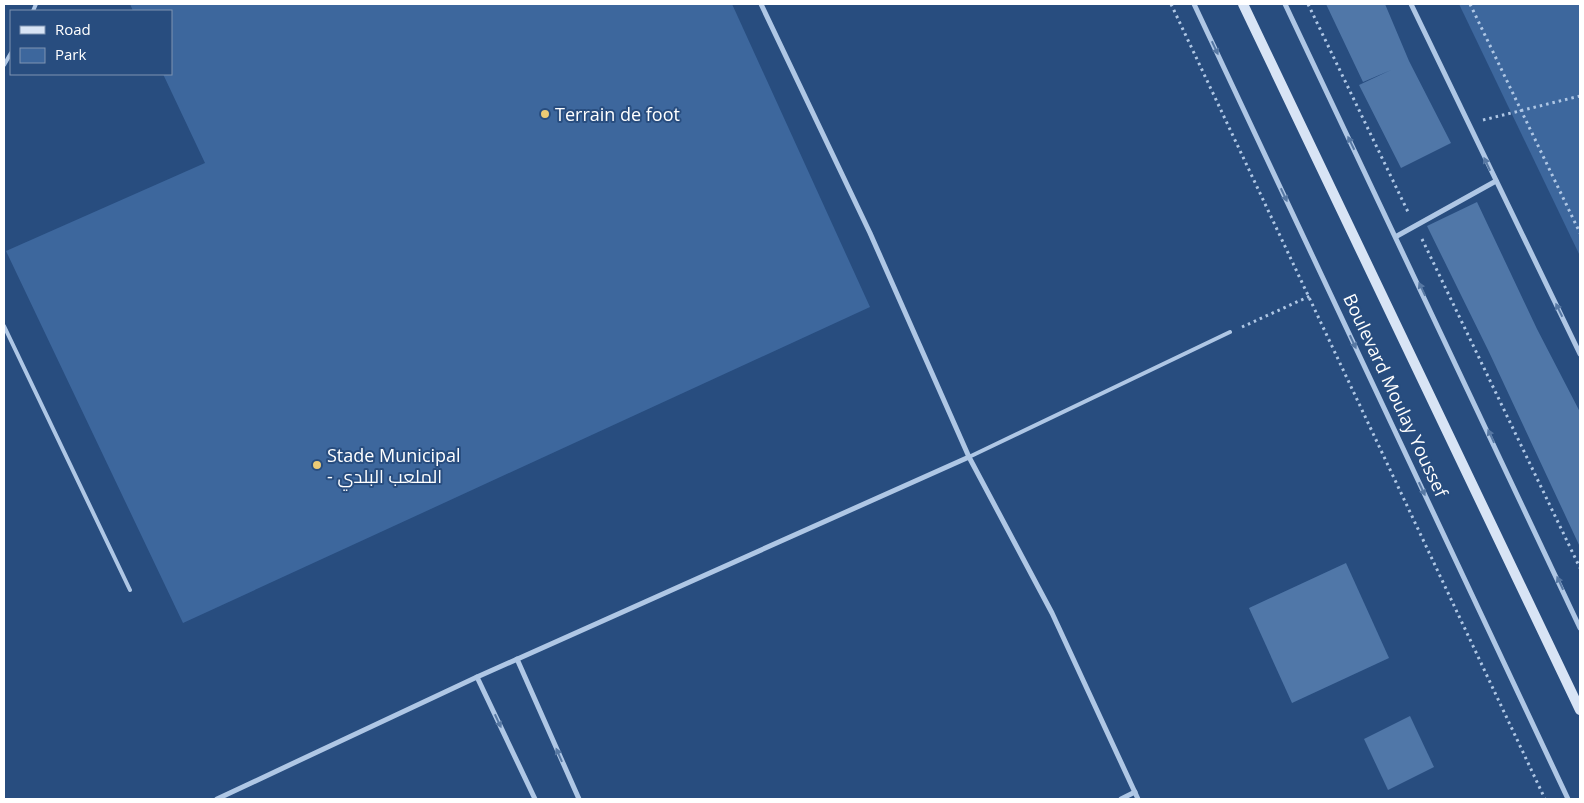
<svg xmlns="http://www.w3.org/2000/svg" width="1584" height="803" viewBox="0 0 1584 803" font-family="'Open Sans',Cairo,sans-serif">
<rect width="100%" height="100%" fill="#284d7f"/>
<g fill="#3d679d">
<path d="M130,4H732L870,307L183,623L6,251L205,163L163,74H171V11H133Z"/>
<path d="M1459,4H1580V256Z"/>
</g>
<g fill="#5077a8">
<path d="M1326,4H1385L1409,61L1451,143L1401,168L1359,85L1391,70L1363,82Z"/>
<path d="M1477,202L1537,329L1580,412V547L1489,352L1427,226Z"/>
<path d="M1346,563L1389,658L1292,703L1249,608Z"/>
<path d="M1410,716L1434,767L1388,790L1364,739Z"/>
</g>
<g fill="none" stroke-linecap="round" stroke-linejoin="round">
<g stroke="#afc7e5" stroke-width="3" stroke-dasharray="2.5 4" stroke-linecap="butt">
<path d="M1171,4L1545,799"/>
<path d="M1308,4L1409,214"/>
<path d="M1470,4L1580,233"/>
<path d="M1483,120L1580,96"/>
<path d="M1422,239L1580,568"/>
<path d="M1242,327L1310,296"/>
</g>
<g stroke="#afc7e5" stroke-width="4">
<path d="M33,11L36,4"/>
<path d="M4,65L11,53"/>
<path d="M4,326L130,590"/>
<path d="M969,457L1230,332"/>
</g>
<g stroke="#afc7e5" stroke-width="5">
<path d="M761,4L870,233L969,457L1052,613L1138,799"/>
<path d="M1194,4L1568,799"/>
<path d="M1285,4L1580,628"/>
<path d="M1411,4L1580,354"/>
<path d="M1397,236L1496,181"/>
<path d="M517,659L579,799"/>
<path d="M477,677L535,799"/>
<path d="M217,799L477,677L969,457"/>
<path d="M1121,799L1135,792"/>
</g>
<path stroke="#d8e4f5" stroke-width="10" d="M1243,4L1580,710"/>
</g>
<defs><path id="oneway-solid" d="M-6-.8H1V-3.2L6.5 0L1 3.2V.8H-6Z" transform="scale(1.25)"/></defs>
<g fill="#5778a3">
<use href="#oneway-solid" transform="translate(1215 48) rotate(65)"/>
<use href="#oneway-solid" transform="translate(1351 143) rotate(-116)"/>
<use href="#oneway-solid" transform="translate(1487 164) rotate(-115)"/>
<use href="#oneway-solid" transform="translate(1284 195) rotate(65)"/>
<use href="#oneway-solid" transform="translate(1422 289) rotate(-115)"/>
<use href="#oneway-solid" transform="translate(1559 310) rotate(-116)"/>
<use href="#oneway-solid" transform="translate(1353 342) rotate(65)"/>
<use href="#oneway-solid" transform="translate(1491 436) rotate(-115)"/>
<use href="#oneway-solid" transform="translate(1422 489) rotate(65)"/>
<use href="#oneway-solid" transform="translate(1560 583) rotate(-115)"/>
<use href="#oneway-solid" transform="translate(498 721) rotate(65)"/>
<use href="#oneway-solid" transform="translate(559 755) rotate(-114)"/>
</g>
<g fill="#edcb75" stroke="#284d7f" stroke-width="2">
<circle cx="545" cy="114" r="5"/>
<circle cx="317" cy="465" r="5"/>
</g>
<g text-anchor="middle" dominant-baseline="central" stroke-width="4" stroke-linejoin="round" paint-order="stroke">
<g font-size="18" fill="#fff" stroke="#284d7f" text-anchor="start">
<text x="555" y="114">Terrain de foot</text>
<text x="327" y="455">Stade Municipal<tspan x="327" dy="21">- الملعب البلدي</tspan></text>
</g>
<g font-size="18" fill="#fff" stroke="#284d7f">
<text transform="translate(1396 395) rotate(65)">Boulevard Moulay Youssef</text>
</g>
</g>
<rect width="1584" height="803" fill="none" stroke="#ffffff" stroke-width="10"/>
<rect x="10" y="10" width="162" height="65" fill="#284d7f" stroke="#7e94b2"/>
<rect x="20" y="26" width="25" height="8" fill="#d8e4f5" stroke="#7e94b2"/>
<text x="55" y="35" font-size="15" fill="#ffffff">Road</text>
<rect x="20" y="48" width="25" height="15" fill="#3d679d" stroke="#7e94b2"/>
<text x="55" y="60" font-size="15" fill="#ffffff">Park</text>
</svg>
